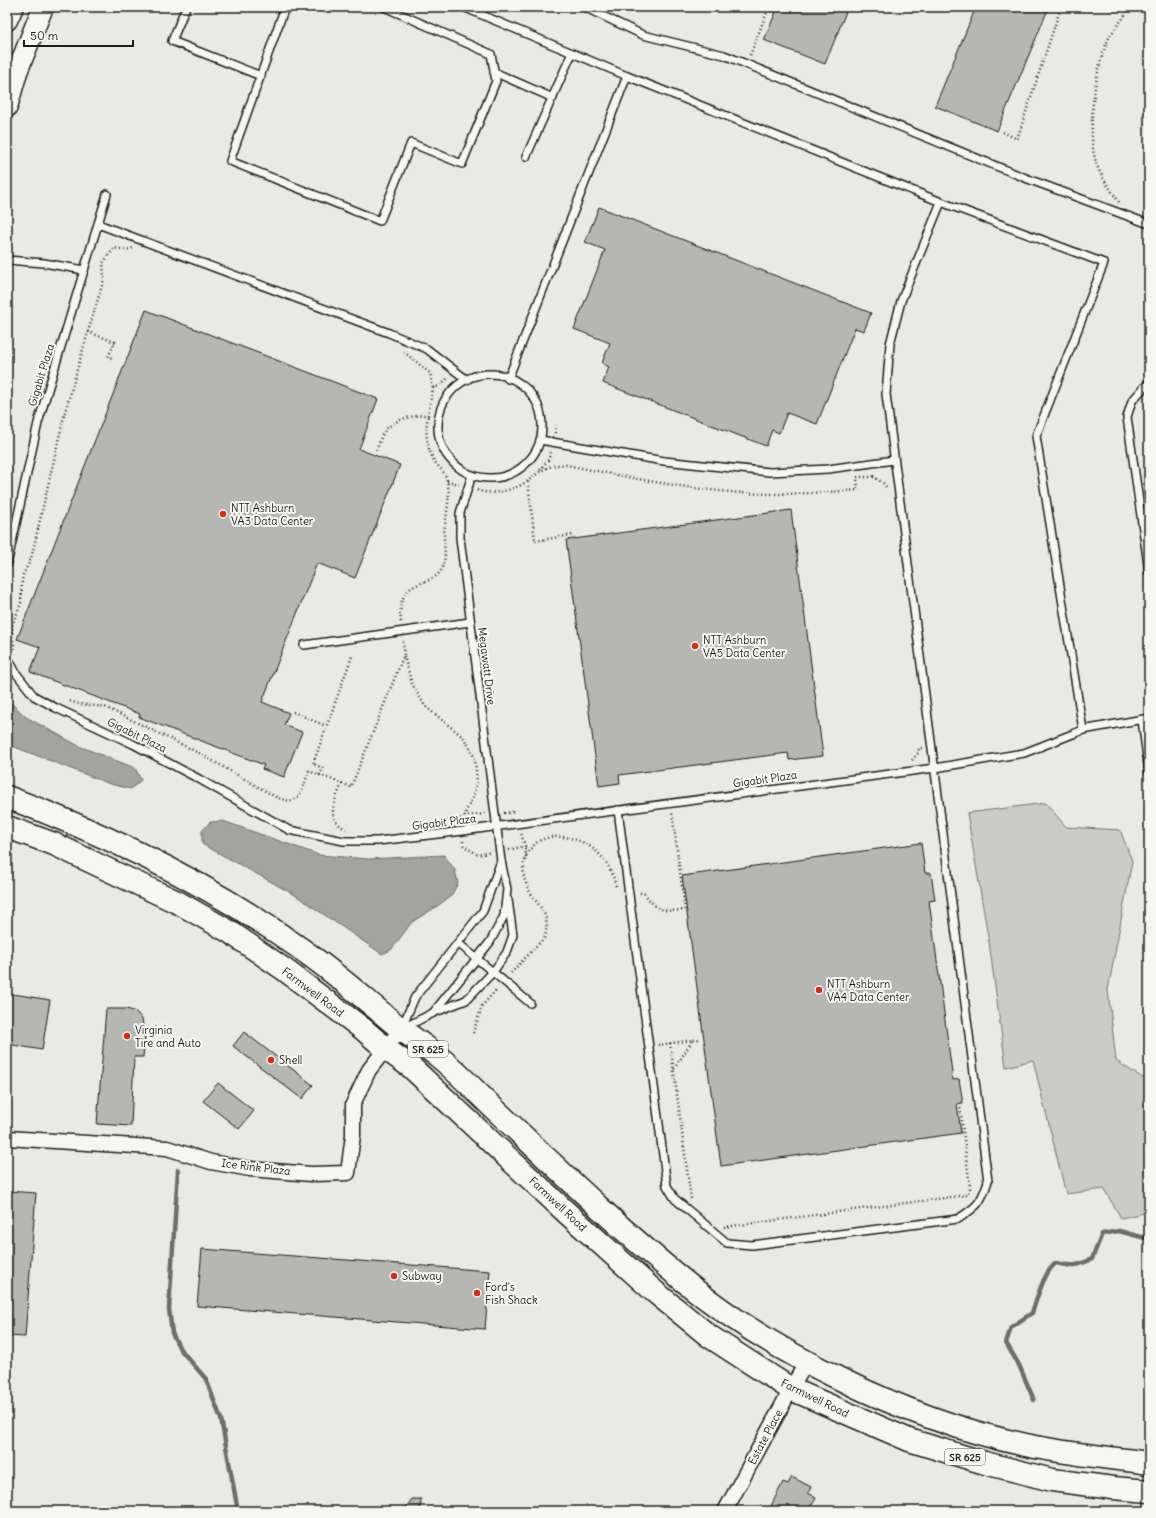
<svg xmlns="http://www.w3.org/2000/svg" width="1156" height="1518" viewBox="0 0 1156 1518" font-family="Delius,sans-serif">
<rect width="100%" height="100%" fill="#e9e9e5"/>
<filter id="ink" filterUnits="userSpaceOnUse"><feTurbulence type="fractalNoise" baseFrequency=".025" numOctaves="2"/><feDisplacementMap in="SourceGraphic" scale="8" xChannelSelector="R" yChannelSelector="G"/><feConvolveMatrix kernelMatrix="1 2 1 2 8 2 1 2 1" color-interpolation-filters="sRGB"/></filter>
<g filter="url(#ink)">
<path fill="#cbcbc7" stroke="#747472" d="M1046,803L1066,827L1120,830L1132,861L1108,990L1116,1061L1149,1082V1212L1121,1218L1104,1189L1066,1194L1033,1060L1006,1067L989,942L967,813Z"/>
<g fill="#a3a3a1" stroke="#6d6d6c">
<path d="M7,699L26,717L79,746L135,768L141,780L131,789L110,784L7,744Z"/>
<path d="M223,821L319,855L369,859L444,855L455,870L458,883L451,896L436,907L412,922L391,950L382,954L295,895L202,844V831L210,822Z"/>
</g>
<g fill="none" stroke-linecap="round" stroke-linejoin="round">
<g stroke="#6d6d6c" stroke-width="4.5">
<path d="M178,1170L169,1309L172,1333L180,1349L206,1379L221,1419L238,1511"/>
<path d="M1034,1400L1019,1365L1006,1343L1011,1327L1032,1313C1037,1298 1044,1272 1056,1263C1072,1267 1078,1266 1092,1259L1102,1234L1119,1231L1149,1239"/>
</g>
</g>
<g fill="#b6b6b3" stroke="#1c1c1c">
<path d="M778,7H848L825,64L764,40Z"/>
<path d="M976,7H1049L997,131L935,106Z"/>
<path d="M599,207L871,313L864,331L855,328L817,424L787,413L779,433L772,430L766,446L603,383L609,367L602,363L610,343L574,329L605,250L585,242Z"/>
<path d="M146,310L378,399L359,449L400,465L355,578L317,563L262,702L289,713L284,725L302,732L284,777L262,769L264,765L139,717L140,714L30,672L40,647L17,639Z"/>
<path d="M791,510L823,756L789,760L788,753L619,775L620,783L599,786L566,540Z"/>
<path d="M921,843L925,873H931L935,900L929,901L953,1080L959,1079L963,1103L957,1104L961,1133L721,1166L682,876Z"/>
<path d="M7,993L50,1000L42,1050L7,1044Z"/>
<path d="M106,1009H127L136,1012L142,1019L145,1036L143,1057H134L131,1126L97,1124Z"/>
<path d="M244,1032L313,1085L302,1099L233,1046Z"/>
<path d="M218,1083L254,1111L239,1129L203,1101Z"/>
<path d="M7,1191L36,1193L25,1337L7,1336Z"/>
<path d="M202,1249L490,1271L485,1329L197,1306Z"/>
<path d="M792,1477L811,1487L808,1493L816,1497L812,1505L805,1508L803,1511H779L771,1506L783,1482L788,1484Z"/>
<path d="M412,1499H421L420,1511H403Z"/>
</g>
<g fill="none" stroke-linecap="round" stroke-linejoin="round">
<defs>
<g id="service">
<path d="M186,7L172,41L261,76"/>
<path d="M285,7L230,161L380,221L411,143L462,164L496,81L491,54L384,7"/>
<path d="M463,7L627,76"/>
<path d="M584,7L643,35L724,55L1028,179L1149,224"/>
<path d="M494,72L553,98"/>
<path d="M526,157L572,53"/>
<path d="M98,224L389,333L427,349L467,380"/>
<path d="M7,260L44,263L84,270"/>
<circle cx="490" cy="426" r="52"/>
<path d="M1149,382L1132,401L1127,417L1149,572"/>
<path d="M540,440L664,461L770,472L828,469L894,460"/>
<path d="M7,565L38,423L107,194"/>
<path d="M304,645L470,622"/>
<path d="M7,656L16,673L34,696L56,708L133,744L199,779L289,830L344,841H378L463,831L935,768L1024,753L1083,730L1036,436L1104,263L941,202L627,76L508,379"/>
<path d="M1142,720L1149,772"/>
<path d="M1083,730L1149,718"/>
<path d="M618,810L667,1186L675,1199L727,1243L752,1245L958,1219C978,1206 981,1203 988,1181L886,394L890,344L901,301L941,202"/>
<path d="M458,943L530,1003"/>
<path d="M433,1013L466,1000L493,972L507,952L513,935L508,900"/>
<path d="M402,1027L415,997L483,911L501,861"/>
<path d="M403,1028L433,1013L490,942L504,916L507,889L501,861L460,538V513L472,475"/>
</g>
<g id="minor">
<path d="M7,1138L167,1148L211,1162L250,1169L311,1174L348,1173L353,1135V1104L369,1070L401,1029"/>
<path d="M725,1511L791,1389L806,1363"/>
</g>
<g id="secondary">
<path d="M7,20L13,7"/>
<path d="M7,107L17,72L43,7"/>
</g>
<g id="primary">
<path d="M7,797C108,835 213,886 301,949C336,973 368,1002 401,1029C414,1039 427,1047 439,1057C462,1076 482,1098 503,1117C562,1173 621,1230 684,1281C731,1320 783,1351 838,1378C901,1409 966,1433 1035,1447C1073,1454 1111,1458 1149,1463"/>
<path d="M7,827L54,844L115,873L179,903L230,932L285,970L363,1029L386,1049L411,1067L567,1213L655,1292L709,1336L791,1389L909,1440L985,1463L1052,1480L1113,1488L1149,1491"/>
</g>
</defs>
<use href="#service" stroke="#1c1c1c" stroke-width="10"/>
<use href="#minor" stroke="#1c1c1c" stroke-width="17"/>
<use href="#secondary" stroke="#1c1c1c" stroke-width="23"/>
<use href="#primary" stroke="#1c1c1c" stroke-width="25"/>
<g stroke="#1c1c1c" stroke-width="2.5" stroke-dasharray="1 3" stroke-linecap="butt">
<path d="M750,55L769,7"/>
<path d="M1003,132L1017,139L1061,7"/>
<path d="M1119,202C1111,190 1102,179 1097,165C1085,134 1095,65 1110,36C1116,26 1125,19 1128,7"/>
<path d="M88,332L104,279L103,263L114,248L126,250L133,248"/>
<path d="M433,388L439,386L449,377"/>
<path d="M555,433L556,425"/>
<path d="M376,450C379,445 380,437 384,432C393,419 413,415 428,415L433,388L430,373L404,352"/>
<path d="M540,470L548,460L551,452"/>
<path d="M873,476L883,483L887,488"/>
<path d="M447,481L459,484"/>
<path d="M477,490C493,496 514,490 528,481"/>
<path d="M572,535L535,541L528,481C540,471 550,463 567,465C621,476 675,487 730,492C772,496 816,493 858,490L857,477H874"/>
<path d="M401,622C395,570 439,593 444,562C446,554 444,546 444,538C444,517 453,497 446,477C444,472 439,467 435,462C426,447 425,432 428,415"/>
<path d="M15,649L12,636V626L21,603L22,581L23,575L31,559L65,412L88,332L115,342L108,357L113,358"/>
<path d="M404,656L412,684L425,706L463,737L470,748L475,759L477,782L473,797L466,811L463,822"/>
<path d="M70,701L79,704L105,707L199,753L274,796C300,809 301,792 309,771L351,787L404,655L403,641"/>
<path d="M293,712L326,726"/>
<path d="M912,760L918,753L919,748H922"/>
<path d="M319,775L323,768L313,764L352,656"/>
<path d="M342,784C335,800 324,819 346,829"/>
<path d="M504,813L515,812"/>
<path d="M464,816L485,814"/>
<path d="M448,821L463,818"/>
<path d="M463,841V845L478,855L491,852"/>
<path d="M509,850L525,846L521,833"/>
<path d="M526,855C530,850 535,842 541,840C547,837 556,836 562,837C590,839 611,860 616,887"/>
<path d="M640,893H644C657,911 663,912 685,910L672,812"/>
<path d="M511,973L545,937C552,907 533,906 526,883C523,877 523,868 524,862C525,860 526,858 526,856C526,853 525,849 525,846"/>
<path d="M473,1033L482,1006L497,989"/>
<path d="M670,1043L691,1199"/>
<path d="M658,1045L700,1039"/>
<path d="M674,1069L693,1040"/>
<path d="M724,1227L967,1195L970,1188L960,1106"/>
</g>
<use href="#service" stroke="#f6f6f2" stroke-width="7"/>
<use href="#minor" stroke="#f6f6f2" stroke-width="14"/>
<use href="#secondary" stroke="#f6f6f2" stroke-width="20"/>
<use href="#primary" stroke="#f6f6f2" stroke-width="22"/>
</g>
</g>
<g fill="#c8321e" stroke="#f6f6f2" stroke-width="1.5">
<circle cx="223" cy="514" r="4"/>
<circle cx="695" cy="646" r="4"/>
<circle cx="819" cy="990" r="4"/>
<circle cx="127" cy="1036" r="4"/>
<circle cx="271" cy="1060" r="4"/>
<circle cx="394" cy="1276" r="4"/>
<circle cx="477" cy="1293" r="4"/>
</g>
<g text-anchor="middle" dominant-baseline="central" stroke-width="4" stroke-linejoin="round" paint-order="stroke">
<g fill="#f6f6f2" stroke="#5d5d5c" stroke-width="1">
<rect x="408" y="1041" width="40" height="16" rx="3"/>
<rect x="945" y="1449" width="40" height="16" rx="3"/>
</g>
<g font-size="10" font-weight="bold" fill="#1c1c1c">
<text x="428" y="1049">SR 625</text>
<text x="965" y="1457">SR 625</text>
</g>
<g font-size="11" fill="#1c1c1c" stroke="#f6f6f2">
<text transform="translate(41 375) rotate(-73)">Gigabit Plaza</text>
<text transform="translate(487 666) rotate(83)">Megawatt Drive</text>
<text transform="translate(137 735) rotate(26)">Gigabit Plaza</text>
<text transform="translate(765 779) rotate(-8)">Gigabit Plaza</text>
<text transform="translate(444 822) rotate(-7)">Gigabit Plaza</text>
<text transform="translate(313 992) rotate(37)">Farmwell Road</text>
<text transform="translate(256 1167) rotate(7)">Ice Rink Plaza</text>
<text transform="translate(558 1204) rotate(43)">Farmwell Road</text>
<text transform="translate(815 1398) rotate(26)">Farmwell Road</text>
<text transform="translate(765 1437) rotate(-62)">Estate Place</text>
</g>
<g font-size="11" fill="#1c1c1c" stroke="#f6f6f2" text-anchor="start">
<text x="231" y="508">NTT Ashburn<tspan x="231" dy="13">VA3 Data Center</tspan></text>
<text x="703" y="640">NTT Ashburn<tspan x="703" dy="13">VA5 Data Center</tspan></text>
<text x="827" y="984">NTT Ashburn<tspan x="827" dy="13">VA4 Data Center</tspan></text>
<text x="135" y="1030">Virginia<tspan x="135" dy="13">Tire and Auto</tspan></text>
<text x="279" y="1060">Shell</text>
<text x="402" y="1276">Subway</text>
<text x="485" y="1287">Ford's<tspan x="485" dy="13">Fish Shack</tspan></text>
</g>
</g>
<rect width="1156" height="1518" fill="none" stroke="#f6f6f2" stroke-width="24"/>
<rect x="12" y="12" width="1132" height="1494" fill="none" stroke="#1c1c1c" stroke-width="1.5" filter="url(#ink)"/>
<path d="M24 40v6h109v-6" fill="none" stroke="#1c1c1c" stroke-width="2"/>
<text x="30" y="40" font-size="12" fill="#1c1c1c" stroke="#f6f6f2" stroke-width="3" paint-order="stroke">50 m</text>
</svg>
